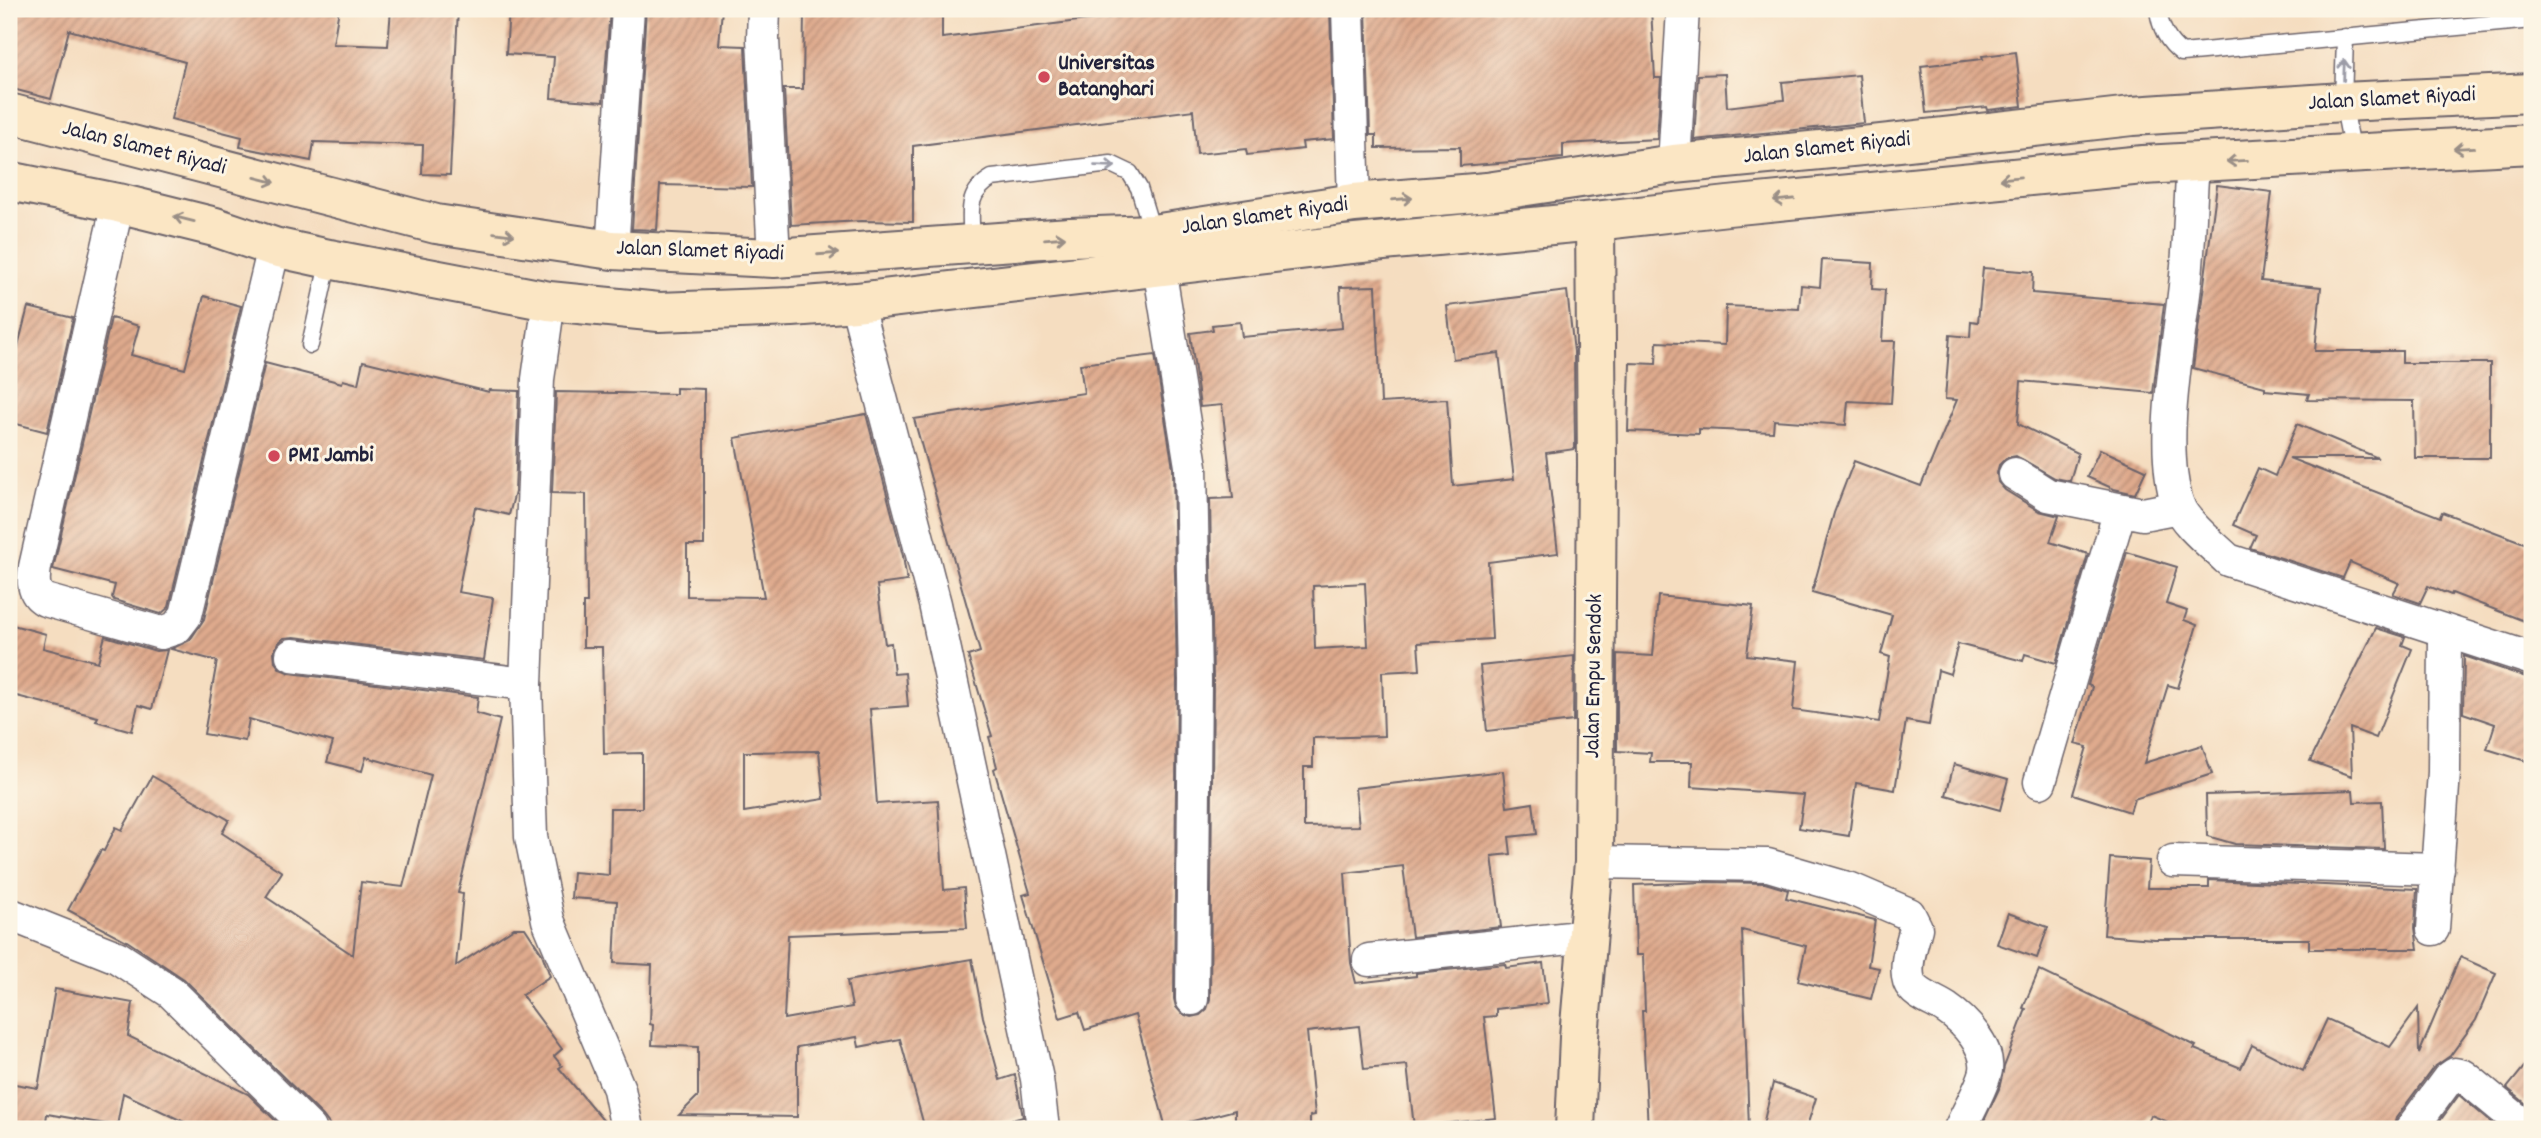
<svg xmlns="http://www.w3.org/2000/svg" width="2541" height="1138" viewBox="0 0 2541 1138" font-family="Dekko,sans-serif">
<defs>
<pattern id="building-hatch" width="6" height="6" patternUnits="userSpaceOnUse" patternTransform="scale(1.75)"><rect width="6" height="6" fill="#dfaa8d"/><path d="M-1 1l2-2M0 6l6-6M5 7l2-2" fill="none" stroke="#b48a74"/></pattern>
</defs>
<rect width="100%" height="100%" fill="#fcf5e5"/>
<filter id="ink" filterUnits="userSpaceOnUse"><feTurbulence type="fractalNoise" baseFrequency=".0143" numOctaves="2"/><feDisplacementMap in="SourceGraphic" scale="14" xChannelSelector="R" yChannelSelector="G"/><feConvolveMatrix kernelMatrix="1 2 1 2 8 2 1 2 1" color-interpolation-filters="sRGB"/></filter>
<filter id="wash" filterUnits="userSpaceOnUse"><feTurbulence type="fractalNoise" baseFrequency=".00686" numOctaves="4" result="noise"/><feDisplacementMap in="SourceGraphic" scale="28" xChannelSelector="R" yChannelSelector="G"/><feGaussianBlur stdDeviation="1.57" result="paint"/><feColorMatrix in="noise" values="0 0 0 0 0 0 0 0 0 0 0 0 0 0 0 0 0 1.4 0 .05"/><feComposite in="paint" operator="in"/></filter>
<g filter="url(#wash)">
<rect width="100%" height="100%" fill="#f5ddc0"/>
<g id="blocks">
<g fill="url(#building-hatch)" fill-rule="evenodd">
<path d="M9,9H339L333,44L388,46L391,9H458L450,175L422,174L423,145L314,142L311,161L240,147L242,137L171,119L185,62L69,30L51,99L9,88Z"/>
<path d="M509,9H610L603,102L551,98L554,57L506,54Z"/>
<path d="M646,9H722L719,45L745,46L752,187L660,185L657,230L632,229Z"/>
<path d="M804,9H942V38L1175,9H1330L1334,139L1302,142L1303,149L1247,155L1246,149L1197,154L1193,110L913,146V222L861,221L791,225L784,89H803Z"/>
<path d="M1366,9H1651L1655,78H1661L1657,139L1563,144V158L1460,166V147L1376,148V135H1370Z"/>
<path d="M2016,52L2022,106L1988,110L1987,107L1926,113L1921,66L1983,59L1982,56Z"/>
<path d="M1725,74L1727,107L1784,100L1782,82L1859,75L1864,123L1694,140L1698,75Z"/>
<path d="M2217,185L2272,192L2261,281L2321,287L2315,351H2402V363H2490V458H2415L2414,401L2307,400L2309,394L2265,390V387L2193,368Z"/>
<path d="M1822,260L1873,263L1872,289L1885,290L1882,341H1895L1891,403L1848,401L1846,425L1774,420L1773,432L1699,429V434L1628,431L1630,363L1656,364L1657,342L1725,345L1726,306L1799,309L1801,285L1820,287Z"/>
<path d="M1983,268L2033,272L2032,293L2164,304L2153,393L2021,381L2018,424L2078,453L2070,481L2055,478L2016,456L2006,458L1999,465L1997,473L1998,482L2005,490L2039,511L2059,516L2050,542L2088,554L2056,663L2025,654L2023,661L1958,644L1950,674L1938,670L1929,725L1906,721L1895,790L1856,783L1849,836L1799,828L1804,795L1691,787L1692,762H1650L1651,753L1617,751V654L1653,656L1658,596L1753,606L1747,655L1798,661L1793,710L1879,722L1890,657L1881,654L1892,615L1812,592L1834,513L1854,461L1921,486L1957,400L1945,399L1950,335L1970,337L1971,321L1978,322Z"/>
<path d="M1376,286L1381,403L1447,399L1453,486L1514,479L1499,353L1453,359L1447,306L1567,291L1574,352L1575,449L1546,453L1558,553L1488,562L1492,639L1418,643L1420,670L1382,672L1384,736L1313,738V767H1304V827L1359,826L1355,788L1503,771L1507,807L1533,803L1537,834L1509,837L1511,854L1492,856L1501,927L1412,937L1403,866L1345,873L1351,963L1356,983L1416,976V973L1505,964L1506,968L1543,963L1548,1003L1496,1009V1016L1484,1017L1496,1118L1414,1127L1407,1065L1364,1069L1359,1026L1307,1032L1315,1115L1310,1116V1129H1235V1110L1166,1128L1135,1015L1085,1030L1079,1012L1060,1018L1023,895L1030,893L994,769L997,767L989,737L992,736L968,656L980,652L914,419L1084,393L1080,364L1155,355L1173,468L1177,680L1174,999L1176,1007L1182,1014L1191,1017L1200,1015L1207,1009L1210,999L1213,680L1210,499L1233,498L1222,405L1200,407L1190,333L1213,330L1212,325L1240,322L1242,337L1342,328L1340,287ZM1365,583L1368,646L1315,649L1313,586Z"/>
<path d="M204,296L241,306L169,607L161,614L114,600L112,597L115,585L53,569L111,318L139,326L131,355L185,369Z"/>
<path d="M28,307L73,318L47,432L9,422V381Z"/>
<path d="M363,361L489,392V390L519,391L515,492L509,515L475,507L458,592L493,598L484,660L294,637L284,638L278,643L274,652L275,662L280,669L290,673L478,697L476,713L500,720L458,893L463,894L456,966L514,928H525L542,954L550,976L522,995L562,1049L554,1056L562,1066L559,1068L607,1125L608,1129H333L323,1116L184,979L127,941L68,910L101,850L104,851L116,827L122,830L152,776L229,820L222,833L282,872L266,897L353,955L361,882L403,887L431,775L366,757L362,771L327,762L333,742L249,719L245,741L204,734L217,661L171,649L190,640L204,619L265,363L342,383L343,380L358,384Z"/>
<path d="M676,388L704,389V545H687V596L764,597L735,438L866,414L903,556L907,581L877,585L885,644L891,643L894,674L905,673L908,706L870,709L877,804L938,800L944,890L964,888L967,928L788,935L784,1019L852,1007L847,981L972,959L983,1017L1000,1080L1015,1075L1023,1117L979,1129H925L900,1039L859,1047L857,1037L797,1047V1117L679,1115L698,1096V1047L652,1045L653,1025L650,1024L652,965L614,963L617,901L571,898L573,872L609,875L610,808H642V753L604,754L602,647H583V603H587L586,494L552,493L556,392L676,394ZM819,751L824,799L744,812V752Z"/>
<path d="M2297,424L2378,458H2289L2440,517L2442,512L2532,546V624L2452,593L2451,595L2428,586L2420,603L2393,594L2399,583L2350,562L2343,578L2250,548L2256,535L2233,525L2258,468L2275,476Z"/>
<path d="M2100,449L2146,470L2135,494L2114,489L2087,477Z"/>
<path d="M2127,552L2177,567L2166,604L2187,611L2184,620L2197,625L2178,688L2168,685L2144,763L2202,745L2212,774L2134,799L2130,812L2073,794L2087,747L2075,744L2092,687L2088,685Z"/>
<path d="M9,624L46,634L43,648L98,662L105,636L156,651L167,650L152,709L138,705L132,731L96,721L98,717L9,694Z"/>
<path d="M2376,628L2405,637L2402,645L2412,649L2376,738L2350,728L2352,776L2310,761Z"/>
<path d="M1574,656L1573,721L1487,731L1480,666Z"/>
<path d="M2464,656L2532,679V763L2487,749L2495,724L2463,713Z"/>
<path d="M1954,764L2008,779L2000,810L1946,795Z"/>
<path d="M2353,790L2354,802L2382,801L2384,849L2235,844L2207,836L2206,795Z"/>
<path d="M2110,858L2149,861L2147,888H2209V880L2417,889L2415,928L2418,949H2309V939H2154L2104,935Z"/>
<path d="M1704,882L1765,883L1788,890L1786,898L1875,920L1868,966L1879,968L1871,999L1798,981L1806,946L1742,930L1749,1129H1648L1642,1011H1645L1643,955H1636L1634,885Z"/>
<path d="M2008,913L2048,927L2037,958L1997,944Z"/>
<path d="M2460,957L2496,973L2476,1020L2450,1056L2433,1068L2396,1118L2393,1129H2185L2151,1115L2145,1129H1980L1999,1089L2004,1067L2026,1009L2023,1008L2039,970L2196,1046L2194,1049L2241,1068L2252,1045L2303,1071L2327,1019L2390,1047L2418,1008L2419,1054Z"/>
<path d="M55,989L133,1003L128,1036L248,1094L284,1129H199L123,1093L117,1126L47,1114L45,1129H9V1083L38,1088Z"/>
<path d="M2532,1057V1106L2531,1108L2507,1088Z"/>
<path d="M1773,1083L1816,1098L1806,1129H1762Z"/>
<path d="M2459,1095L2499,1129H2434Z"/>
</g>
</g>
</g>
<g filter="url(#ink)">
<use href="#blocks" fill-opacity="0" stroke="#6c636a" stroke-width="2"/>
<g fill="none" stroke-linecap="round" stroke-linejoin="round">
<defs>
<g id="lane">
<path d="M2158,9C2160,28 2167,42 2182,53L2532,20"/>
<path d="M2345,37L2343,102L2353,153"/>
<path d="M972,245C972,216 963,195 992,178L1111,164L1130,173L1139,188L1153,234"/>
<path d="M310,345L329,259"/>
</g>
<g id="street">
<path d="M764,9L763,39L774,258"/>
<path d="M1348,9L1354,203"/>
<path d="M2193,163C2190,201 2190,239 2186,276C2180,342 2157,443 2178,505C2184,523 2214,546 2228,560L2532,659"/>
<path d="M1674,164L1683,9"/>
<path d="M118,203L35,567C33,580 32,593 45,600L161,633L176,628L186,615L274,247"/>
<path d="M612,250L628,9"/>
<path d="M1159,267L1191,466L1195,680L1192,999"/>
<path d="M549,301L538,379L526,684L531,837L548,920L619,1089L627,1129"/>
<path d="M856,302L935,604L1037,1079L1043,1129"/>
<path d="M2015,474L2048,495L2143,514L2179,507"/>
<path d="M292,655L526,684"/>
<path d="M2040,782L2120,510"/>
<path d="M2173,861L2438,869"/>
<path d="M1594,862L1768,865L1851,889L1909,914L1916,928C1912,944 1904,965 1909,981C1914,995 1936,1001 1947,1009C1965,1021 1989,1047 1986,1070C1984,1084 1966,1115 1960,1129"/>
<path d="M9,914L117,957L171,992L310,1129"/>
<path d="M2433,929L2444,772L2445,633"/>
<path d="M1369,960L1588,936"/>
<path d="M2411,1129L2448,1079L2455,1074L2464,1076L2528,1129"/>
</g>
<g id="secondary">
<path d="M9,113L436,224L612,250L774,258L1070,237L1153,234L1354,203L1487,192L1674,164L1872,145L2132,116L2343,102L2532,93"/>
<path d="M9,181L118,203L215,227L274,247L329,259L549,301L659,312L792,307L856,302L1343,245L1595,221L1728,206L2143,165L2532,144"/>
<path d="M1575,1129L1579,1037L1594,862L1597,465L1595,221"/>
</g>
</defs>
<use href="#lane" stroke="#6c636a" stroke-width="19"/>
<use href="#street" stroke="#6c636a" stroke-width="35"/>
<use href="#secondary" stroke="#6c636a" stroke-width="42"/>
<use href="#lane" stroke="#fff" stroke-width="16"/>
<use href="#street" stroke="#fff" stroke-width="32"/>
<use href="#secondary" stroke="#fbe6c4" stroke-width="38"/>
</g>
<defs><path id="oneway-shaft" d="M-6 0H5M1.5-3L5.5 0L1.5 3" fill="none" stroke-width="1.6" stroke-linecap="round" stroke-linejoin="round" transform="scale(1.75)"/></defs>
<g stroke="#9c9ca7">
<use href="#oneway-shaft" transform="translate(2344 70) rotate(-88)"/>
<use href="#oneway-shaft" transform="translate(1105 166) rotate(2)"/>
</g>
<g stroke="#998e86">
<use href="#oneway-shaft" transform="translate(2464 148) rotate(177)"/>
<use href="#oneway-shaft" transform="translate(2237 161) rotate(177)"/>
<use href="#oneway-shaft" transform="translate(2010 178) rotate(174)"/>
<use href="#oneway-shaft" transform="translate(265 180) rotate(14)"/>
<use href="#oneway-shaft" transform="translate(1402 199) rotate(-5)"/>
<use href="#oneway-shaft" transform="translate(1784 200) rotate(174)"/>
<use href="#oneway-shaft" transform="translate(184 219) rotate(-166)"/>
<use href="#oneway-shaft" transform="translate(504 234) rotate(8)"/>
<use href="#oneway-shaft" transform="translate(1055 238) rotate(-5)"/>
<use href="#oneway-shaft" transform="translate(828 254) rotate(-4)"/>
</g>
</g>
<g fill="#d1495b" stroke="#fcf5e5" stroke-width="2.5">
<circle cx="1044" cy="77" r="7"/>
<circle cx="274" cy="456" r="7"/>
</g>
<g text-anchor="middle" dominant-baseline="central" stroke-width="6" stroke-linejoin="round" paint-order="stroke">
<g font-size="23" font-weight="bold" fill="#22223b" stroke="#fcf5e5" text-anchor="start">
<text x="1058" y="64">Universitas<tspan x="1058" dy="26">Batanghari</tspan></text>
<text x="288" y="456">PMI Jambi</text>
</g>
<g font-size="23" fill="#22223b" stroke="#fcf5e5">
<text transform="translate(2392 100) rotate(-3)">Jalan Slamet Riyadi</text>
<text transform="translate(144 149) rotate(14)">Jalan Slamet Riyadi</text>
<text transform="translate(1827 149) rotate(-6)">Jalan Slamet Riyadi</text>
<text transform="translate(1265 217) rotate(-8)">Jalan Slamet Riyadi</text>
<text transform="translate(700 252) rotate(2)">Jalan Slamet Riyadi</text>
<text transform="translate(1595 676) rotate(-89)">Jalan Empu Sendok</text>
</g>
</g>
<rect width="2541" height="1138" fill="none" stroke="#fcf5e5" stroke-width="35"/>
</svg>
